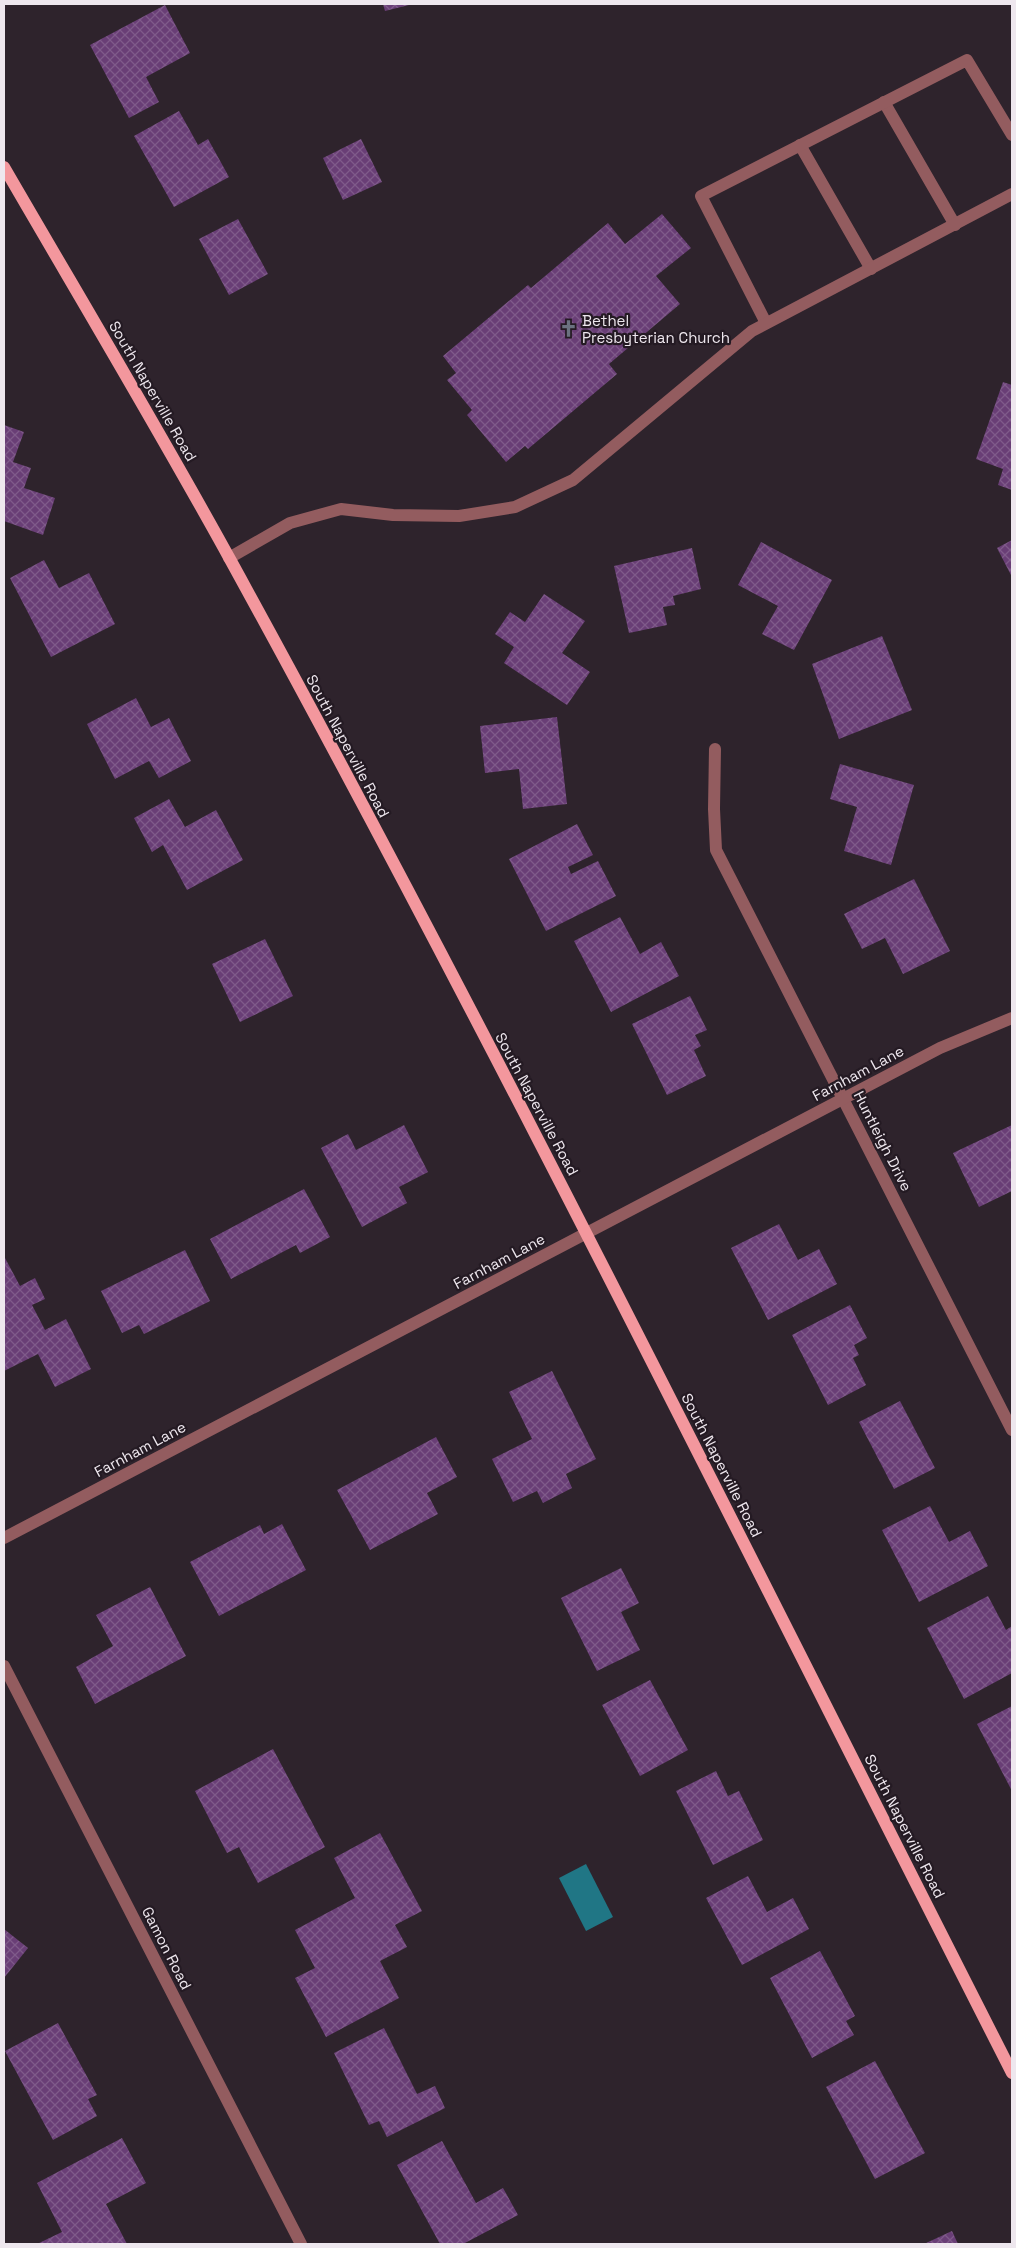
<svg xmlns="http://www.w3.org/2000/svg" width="1016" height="2248" viewBox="0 0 1016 2248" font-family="'Space Grotesk',sans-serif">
<defs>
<pattern id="building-cross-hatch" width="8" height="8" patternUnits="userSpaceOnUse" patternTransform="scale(1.25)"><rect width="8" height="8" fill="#693e76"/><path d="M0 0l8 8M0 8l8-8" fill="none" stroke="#7f5a8a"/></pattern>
</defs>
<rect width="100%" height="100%" fill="#2e232c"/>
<path fill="#207685" d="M586,1864L613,1917L586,1931L559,1878Z"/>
<g fill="url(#building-cross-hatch)">
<path d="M383,4H413L385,11Z"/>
<path d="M165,5L190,53L146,77L159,102L129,118L90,45Z"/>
<path d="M179,111L198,145L208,139L229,177L174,207L134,136Z"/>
<path d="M361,139L382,182L343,200L323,158Z"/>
<path d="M662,214L691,248L656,276L680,304L609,364L617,374L528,449L525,446L506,462L467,415L472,410L447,380L456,373L443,356L528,285L531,288L608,223L625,244Z"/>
<path d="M238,219L268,274L229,295L199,239Z"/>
<path d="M1003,382L1012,385V490L998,485L1003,469L976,459Z"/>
<path d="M4,425L24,432L13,462L31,468L24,488L55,498L43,535L4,521Z"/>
<path d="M1012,540V577L997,548Z"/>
<path d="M761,542L832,580L794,650L762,634L778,606L738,585Z"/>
<path d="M692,548L701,589L673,596L675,605L663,607L667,625L629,633L614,566Z"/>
<path d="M44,560L59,588L89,573L115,624L51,657L10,578Z"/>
<path d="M544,594L585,621L562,653L590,672L567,705L504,663L514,647L495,634L510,612L525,622Z"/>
<path d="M882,636L912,710L839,739L812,664Z"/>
<path d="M136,698L151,727L169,718L191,761L159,778L149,761L115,779L87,724Z"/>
<path d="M557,717L567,804L523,809L519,769L485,773L480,726Z"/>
<path d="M840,764L914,785L891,865L844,851L857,807L830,799Z"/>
<path d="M169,799L185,827L216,810L243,860L187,890L163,845L152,852L134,818Z"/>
<path d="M577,824L593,855L568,867L571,874L598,861L616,896L546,931L509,859Z"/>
<path d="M914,879L950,951L903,974L885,938L862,949L844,914Z"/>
<path d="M620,917L640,954L661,942L679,976L611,1012L574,941Z"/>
<path d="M265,939L293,996L240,1022L212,964Z"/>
<path d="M690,996L707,1030L695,1035L701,1046L694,1050L706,1076L667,1095L632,1024Z"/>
<path d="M404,1125L428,1172L399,1187L407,1203L362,1227L321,1148L348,1134L356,1150Z"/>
<path d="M1012,1125V1191L979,1207L953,1153Z"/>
<path d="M304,1189L330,1237L300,1253L296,1245L231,1279L210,1239Z"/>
<path d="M779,1224L798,1260L819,1249L837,1284L768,1320L731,1248Z"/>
<path d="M185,1250L210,1301L144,1334L139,1325L122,1333L101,1291Z"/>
<path d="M5,1258L20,1286L35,1278L45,1299L32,1305L45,1330L66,1319L91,1369L55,1387L38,1354L4,1371V1259Z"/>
<path d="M850,1305L867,1338L854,1345L859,1355L853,1358L866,1385L828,1405L792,1335Z"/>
<path d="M552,1371L596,1459L566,1474L572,1488L543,1503L537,1491L513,1502L492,1459L532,1439L509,1392Z"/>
<path d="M900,1401L935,1468L894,1489L859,1422Z"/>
<path d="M436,1437L457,1477L427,1493L438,1514L370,1550L337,1490Z"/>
<path d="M930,1506L949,1542L970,1531L988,1566L919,1602L882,1530Z"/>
<path d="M282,1524L306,1570L219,1616L190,1562L260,1525L264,1534Z"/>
<path d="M621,1568L639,1603L621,1612L640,1650L597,1671L561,1598Z"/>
<path d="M150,1587L186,1656L95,1704L76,1667L113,1646L96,1615Z"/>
<path d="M988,1596L1006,1630L1012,1626V1673L964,1699L927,1628Z"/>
<path d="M650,1680L688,1750L640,1776L602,1705Z"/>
<path d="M1012,1706V1791L977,1724Z"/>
<path d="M273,1749L325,1847L258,1883L239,1847L227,1853L195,1791Z"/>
<path d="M716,1771L728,1796L739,1791L763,1840L713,1865L676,1791Z"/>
<path d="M380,1833L422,1911L395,1925L407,1947L380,1961L399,1998L326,2037L295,1978L315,1968L295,1930L355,1898L334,1858Z"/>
<path d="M748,1876L767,1912L793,1898L809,1929L742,1965L706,1898Z"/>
<path d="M4,1929L28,1948L4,1978Z"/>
<path d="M820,1951L855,2016L846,2021L854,2035L812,2058L770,1978Z"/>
<path d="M58,2023L97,2095L88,2099L97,2116L53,2140L5,2051Z"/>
<path d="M384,2028L417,2094L435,2086L445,2108L387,2137L379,2121L369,2125L334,2053Z"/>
<path d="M875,2061L925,2153L875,2179L826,2087Z"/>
<path d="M122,2138L146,2183L106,2204L127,2244H37L62,2232L37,2183Z"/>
<path d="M442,2141L476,2203L503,2188L518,2215L463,2244H440L397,2165Z"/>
<path d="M952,2231L958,2244H924Z"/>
</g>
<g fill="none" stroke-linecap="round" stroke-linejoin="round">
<g stroke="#935c5f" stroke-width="12">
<path d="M884,102L955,225"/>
<path d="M800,145L871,269"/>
<path d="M766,323L701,196L967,60L1012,135"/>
<path d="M229,558L290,523L341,509L393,515L459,516L515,507L573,480L752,331L1012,194"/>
<path d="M715,749L714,809L716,850L1012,1430"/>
<path d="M4,1538L940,1048L1012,1018"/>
<path d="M4,1666L301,2244"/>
</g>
<path stroke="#f3979d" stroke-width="12" d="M4,167C80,298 158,428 231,561C504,1058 755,1568 1012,2073"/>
</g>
<defs>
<symbol id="church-bare" viewBox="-9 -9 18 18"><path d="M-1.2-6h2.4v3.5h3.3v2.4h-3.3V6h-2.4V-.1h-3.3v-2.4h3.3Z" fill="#6b7280" stroke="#241a23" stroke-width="2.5" paint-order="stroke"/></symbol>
</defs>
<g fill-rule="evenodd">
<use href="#church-bare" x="556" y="316" width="25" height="25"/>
</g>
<g text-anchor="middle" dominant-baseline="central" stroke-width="4.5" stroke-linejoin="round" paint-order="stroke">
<g font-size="15" fill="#eee7ee" stroke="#241a23" text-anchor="start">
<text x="582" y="320">Bethel<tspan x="582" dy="17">Presbyterian Church</tspan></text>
</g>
<g font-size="15" fill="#eee7ee" stroke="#241a23">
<text transform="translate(153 391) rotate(60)">South Naperville Road</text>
<text transform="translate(348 746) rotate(62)">South Naperville Road</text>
<text transform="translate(858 1073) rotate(-28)">Farnham Lane</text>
<text transform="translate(537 1104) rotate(62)">South Naperville Road</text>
<text transform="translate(883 1141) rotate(63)">Huntleigh Drive</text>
<text transform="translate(499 1261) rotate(-28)">Farnham Lane</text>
<text transform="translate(140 1449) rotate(-28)">Farnham Lane</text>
<text transform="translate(722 1465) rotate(63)">South Naperville Road</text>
<text transform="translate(905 1826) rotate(63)">South Naperville Road</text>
<text transform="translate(167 1948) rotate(63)">Gamon Road</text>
</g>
</g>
<rect width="1016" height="2248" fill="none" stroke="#eee7ee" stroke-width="10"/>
</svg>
